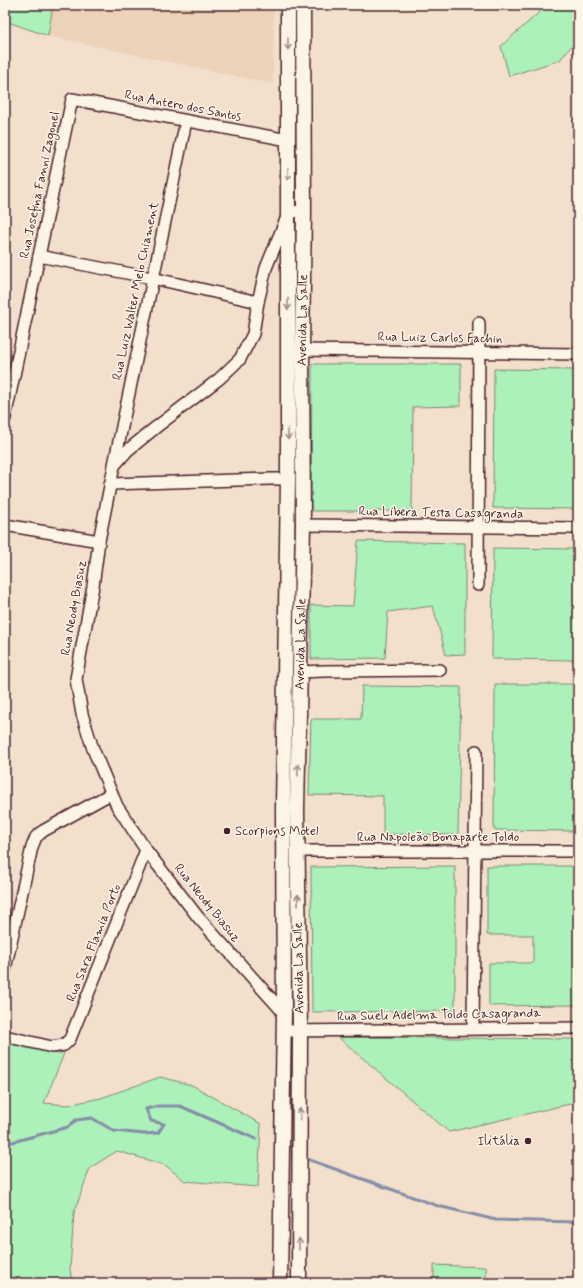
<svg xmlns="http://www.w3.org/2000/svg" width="583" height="1288" viewBox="0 0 583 1288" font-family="Mynerve,sans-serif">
<rect width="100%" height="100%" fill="#f3e0cc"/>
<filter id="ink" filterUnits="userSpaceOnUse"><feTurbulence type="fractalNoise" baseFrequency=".025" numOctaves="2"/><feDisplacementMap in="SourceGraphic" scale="8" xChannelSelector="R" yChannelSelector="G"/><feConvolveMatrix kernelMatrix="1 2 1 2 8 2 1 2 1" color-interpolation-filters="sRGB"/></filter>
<g filter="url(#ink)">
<path fill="#edd2ba" d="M53,5H274L273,84L48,36Z"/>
<g fill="#acf0ba" stroke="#7b8872">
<path d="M5,5H53L48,36L5,21Z"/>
<path d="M539,5H578V38L560,60L509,76L501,46L543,9Z"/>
<path d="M312,364H461V406L413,407L412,511H311Z"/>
<path d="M494,369L578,370V509L493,508Z"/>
<path d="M358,541L465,543V654L446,655L433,606L388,612L385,658L311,659V605L353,606Z"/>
<path d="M493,548L578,549V660L492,659Z"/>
<path d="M495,684H578V831L494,830Z"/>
<path d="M362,686L461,687L458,835L383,834V796L309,795L311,719H361Z"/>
<path d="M455,866V1011L312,1012L311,867Z"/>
<path d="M487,866H578V1005L489,1006V963H533V935H487Z"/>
<path d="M338,1037L578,1039V1102L449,1132Z"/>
<path d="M5,1042L59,1054L65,1051L44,1103L67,1105L101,1098L160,1077L192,1085L261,1124L258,1187L185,1181L165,1165L117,1151L90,1168L74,1213L70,1269L72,1283H5Z"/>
<path d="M434,1265L486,1267V1283H434Z"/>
</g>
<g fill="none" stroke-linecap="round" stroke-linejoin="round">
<g stroke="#858da6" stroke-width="3">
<path d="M5,1144L68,1127L76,1120L92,1118L114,1131L144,1134L158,1133L164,1124L151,1121L146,1109L158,1106H180L256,1139"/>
<path d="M307,1159L438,1206L496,1220L578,1222"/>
</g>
<defs>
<g id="minor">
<path d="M39,256L152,278L258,302"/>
<path d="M302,350L578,354"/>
<path d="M5,418L72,99L288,140"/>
<path d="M114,465L186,121"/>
<path d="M110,484L270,479H288"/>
<path d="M5,525L99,541"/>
<path d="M303,525L578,528"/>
<path d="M478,585L479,323"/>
<path d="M300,672L324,671L440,670"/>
<path d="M297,851H578"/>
<path d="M5,969L32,847L36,837L43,831L112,793"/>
<path d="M284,1013L198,917L146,850L117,806L93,749L82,714L76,679L93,586L99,541L114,466L128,450L155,428L219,379L240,359L253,334L258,302L266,268L289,212L304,211"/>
<path d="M473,1028L476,751"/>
<path d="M283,1031L578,1028"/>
<path d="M5,1036L52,1047L64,1045L70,1039L146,850"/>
</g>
<g id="major">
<path d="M280,1283L284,1013L283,808L288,479V5"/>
<path id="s1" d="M299,1283L300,1031L297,809L303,525L302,350L304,211L303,5"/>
</g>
</defs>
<use href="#minor" stroke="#4a1f2b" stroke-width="14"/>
<use href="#major" stroke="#4a1f2b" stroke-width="17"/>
<use href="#minor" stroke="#fcf5e5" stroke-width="11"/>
<use href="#major" stroke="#fcf5e5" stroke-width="14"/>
</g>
<defs><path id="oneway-shaft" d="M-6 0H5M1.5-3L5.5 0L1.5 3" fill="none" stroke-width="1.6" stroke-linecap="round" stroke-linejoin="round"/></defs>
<g stroke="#a38a88">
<use href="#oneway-shaft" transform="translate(288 44) rotate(90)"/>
<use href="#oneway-shaft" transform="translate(288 174) rotate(90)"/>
<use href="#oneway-shaft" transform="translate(288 304) rotate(90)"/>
<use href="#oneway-shaft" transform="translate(288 434) rotate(90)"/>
<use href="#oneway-shaft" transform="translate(298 770) rotate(-89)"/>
<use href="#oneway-shaft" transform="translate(298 900) rotate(-91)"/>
<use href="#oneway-shaft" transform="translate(300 1114) rotate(-90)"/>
<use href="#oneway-shaft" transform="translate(299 1244) rotate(-90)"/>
</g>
</g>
<g fill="#4a1f2b" stroke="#fcf5e5" stroke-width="1.5">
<circle cx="227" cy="831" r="4"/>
<circle cx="528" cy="1141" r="4"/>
</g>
<g text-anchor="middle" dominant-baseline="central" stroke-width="3" stroke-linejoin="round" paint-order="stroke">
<g font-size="13" fill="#4a1f2b" stroke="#fcf5e5">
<text transform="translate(183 106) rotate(11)">Rua Antero dos Santos</text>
<text transform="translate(40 185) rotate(-78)">Rua Josefina Fanni Zagonel</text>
<text transform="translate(136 291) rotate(-78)">Rua Luiz Walter Melo Chiament</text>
<text stroke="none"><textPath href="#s1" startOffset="963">Avenida La Salle</textPath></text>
<text transform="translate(440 338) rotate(1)">Rua Luiz Carlos Fachin</text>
<text transform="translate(441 513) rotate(1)">Rua Libera Testa Casagranda</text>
<text transform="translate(74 608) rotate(-80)">Rua Neody Biasuz</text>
<text stroke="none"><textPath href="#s1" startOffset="639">Avenida La Salle</textPath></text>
<text x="438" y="837">Rua Napoleão Bonaparte Toldo</text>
<text transform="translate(207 903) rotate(51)">Rua Neody Biasuz</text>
<text transform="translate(94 943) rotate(-68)">Rua Sara Flamia Porto</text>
<text transform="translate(299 968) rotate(-91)">Avenida La Salle</text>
<text transform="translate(439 1015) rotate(-1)">Rua Sueli Adelma Toldo Casagranda</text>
</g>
<g font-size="13" fill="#4a1f2b" stroke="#fcf5e5" text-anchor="start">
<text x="235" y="831">Scorpions Motel</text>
<text x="520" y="1141" text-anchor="end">Ilitália</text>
</g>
</g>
<rect width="583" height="1288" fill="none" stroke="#fcf5e5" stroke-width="20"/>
<rect x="10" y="10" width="563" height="1268" fill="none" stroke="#4a1f2b" stroke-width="1.5" filter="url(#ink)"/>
</svg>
